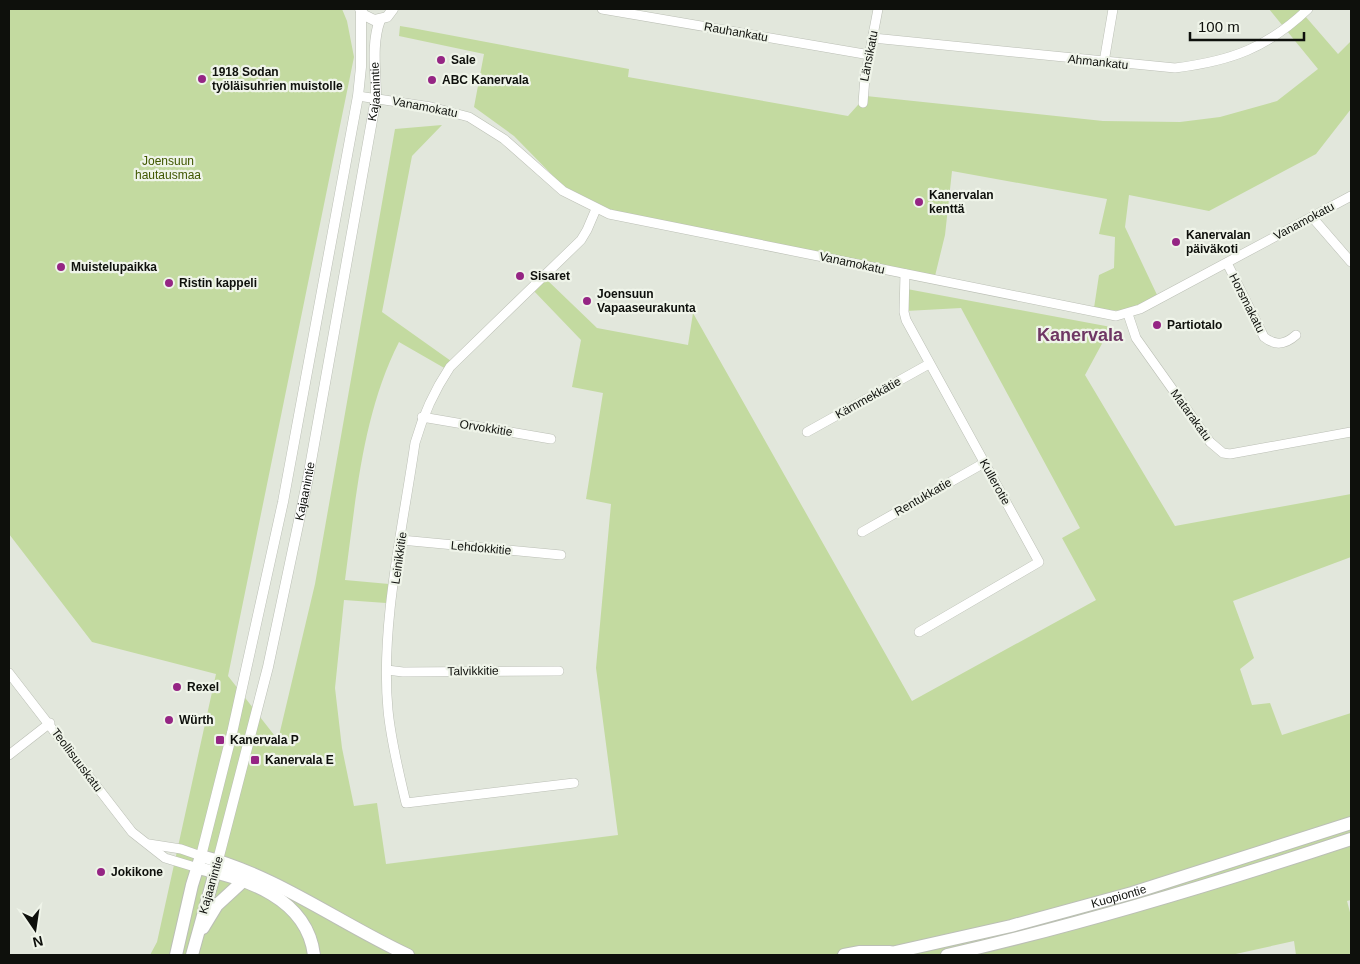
<svg xmlns="http://www.w3.org/2000/svg" width="1360" height="964" viewBox="0 0 1360 964" font-family="Arial,sans-serif">
<rect width="100%" height="100%" fill="#e2e7dc"/>
<g fill="#c3daa0">
<path d="M9,9H342L347,21L354,57L228,676L278,740L315,584L395,129L442,125L412,156L382,312L451,361L446,369L399,342C362,415 356,499 345,580L389,584L386,603L344,600L335,688L342,748L354,806L377,803L386,864L618,835L596,668L611,504L586,499L603,393L572,387L581,340L532,289L545,278L597,328L688,345L693,313L912,701L1096,600L1062,538L1080,528L961,308L906,311L907,289L1111,327L1085,375L1175,526L1351,494V557L1233,601L1254,658L1240,669L1252,705L1270,703L1282,735L1351,713V900L1347,901L1351,916V955H1296L1294,941L1231,955H150L157,942L216,674L92,642L9,534Z"/>
<path d="M1269,9H1299L1338,54L1351,41V109L1316,154L1209,211L1129,195L1125,227L1158,297C1130,311 1125,313 1094,308L1099,275L1114,268L1115,237L1099,234L1107,199L952,171L945,235L935,276L623,213L599,206L565,188L514,136L474,107L484,54L399,36L400,26L412,28L629,69L628,77L848,116L866,96L1103,121L1180,122L1220,117L1277,101L1318,69Z"/>
</g>
<g fill="none" stroke-linecap="round" stroke-linejoin="round">
<defs>
<g id="minor">
<path d="M602,9L870,55"/>
<path d="M873,38L1175,68C1231,61 1267,48 1308,9"/>
<path d="M1104,62L1113,9"/>
<path d="M358,96L431,107L469,117L504,139L563,191L609,214L1116,316L1140,309L1351,196"/>
<path d="M863,103L865,77L878,9"/>
<path d="M1312,217L1351,262"/>
<path d="M1227,263L1264,337C1275,346 1285,345 1296,335"/>
<path d="M905,274L904,312L906,320L1039,562L919,632"/>
<path d="M1128,314L1136,338L1210,442L1223,453L1230,454L1351,432"/>
<path d="M422,417L551,439"/>
<path d="M807,432L929,364"/>
<path d="M862,532L984,463"/>
<path d="M401,540L561,555"/>
<path d="M387,670L403,672L559,671"/>
<path d="M9,673L132,832L165,858L198,868"/>
<path d="M9,755L50,723"/>
<path d="M574,783L406,803C399,773 391,742 388,710C380,626 403,527 415,443C423,415 434,391 450,367L581,240L587,230L596,209"/>
<path d="M149,844L181,849L201,856"/>
</g>
<g id="major">
<path d="M360,9L364,15L374,20L387,17L393,9"/>
<path d="M201,856L232,733L283,502L358,96L361,67V10"/>
<path id="s1" d="M218,860L268,667L308,478L376,98C376,73 371,44 380,20"/>
</g>
<g id="highway">
<path d="M198,868C247,879 307,898 314,955"/>
<path d="M203,928L217,905L242,882"/>
<path d="M176,955L192,885L201,856C276,875 339,923 408,955"/>
<path d="M192,955L217,865"/>
<path d="M844,955L860,952H890"/>
<path id="s2" d="M882,955L1011,926L1132,893L1351,823"/>
<path d="M947,955C1084,924 1218,883 1351,839"/>
</g>
</defs>
<use href="#minor" stroke="#bbbfb5" stroke-width="10"/>
<use href="#major" stroke="#bbbfb5" stroke-width="11"/>
<use href="#highway" stroke="#bbbfb5" stroke-width="14"/>
<use href="#minor" stroke="#fff" stroke-width="9"/>
<use href="#major" stroke="#fff" stroke-width="10"/>
<use href="#highway" stroke="#fff" stroke-width="12"/>
</g>
<g fill="#952584" stroke="#eff4e9" stroke-width="2">
<circle cx="441" cy="60" r="5"/>
<circle cx="202" cy="79" r="5"/>
<circle cx="432" cy="80" r="5"/>
<circle cx="919" cy="202" r="5"/>
<circle cx="1176" cy="242" r="5"/>
<circle cx="61" cy="267" r="5"/>
<circle cx="520" cy="276" r="5"/>
<circle cx="169" cy="283" r="5"/>
<circle cx="587" cy="301" r="5"/>
<circle cx="1157" cy="325" r="5"/>
<circle cx="177" cy="687" r="5"/>
<circle cx="169" cy="720" r="5"/>
<rect x="215" y="735" width="10" height="10" rx="2.5"/>
<rect x="250" y="755" width="10" height="10" rx="2.5"/>
<circle cx="101" cy="872" r="5"/>
</g>
<g text-anchor="middle" dominant-baseline="central" stroke-width="4.5" stroke-linejoin="round" paint-order="stroke">
<g font-size="12" fill="#0e100c" stroke="#eff4e9">
<text transform="translate(736 32) rotate(10)">Rauhankatu</text>
<text transform="translate(869 56) rotate(-79)">Länsikatu</text>
<text transform="translate(1098 62) rotate(6)">Ahmankatu</text>
<text stroke="none"><textPath href="#s1" startOffset="785">Kajaanintie</textPath></text>
<text transform="translate(425 107) rotate(11)">Vanamokatu</text>
<text transform="translate(1304 221) rotate(-28)">Vanamokatu</text>
<text transform="translate(852 263) rotate(12)">Vanamokatu</text>
<text transform="translate(1247 303) rotate(63)">Horsmakatu</text>
<text transform="translate(868 398) rotate(-29)">Kämmekkätie</text>
<text transform="translate(1191 415) rotate(54)">Matarakatu</text>
<text transform="translate(486 428) rotate(9)">Orvokkitie</text>
<text transform="translate(995 482) rotate(61)">Kullerotie</text>
<text stroke="none"><textPath href="#s1" startOffset="379">Kajaanintie</textPath></text>
<text transform="translate(923 497) rotate(-30)">Rentukkatie</text>
<text transform="translate(481 548) rotate(5)">Lehdokkitie</text>
<text transform="translate(399 558) rotate(-82)">Leinikkitie</text>
<text transform="translate(473 671) rotate(-1)">Talvikkitie</text>
<text transform="translate(77 760) rotate(53)">Teollisuuskatu</text>
<text transform="translate(211 885) rotate(-74)">Kajaanintie</text>
<text stroke="none"><textPath href="#s2" startOffset="244">Kuopiontie</textPath></text>
</g>
<g font-size="12" font-weight="bold" fill="#0e100c" stroke="#eff4e9" text-anchor="start">
<text x="451" y="60">Sale</text>
<text x="212" y="72">1918 Sodan<tspan x="212" dy="14">työläisuhrien muistolle</tspan></text>
<text x="442" y="80">ABC Kanervala</text>
<text x="929" y="195">Kanervalan<tspan x="929" dy="14">kenttä</tspan></text>
<text x="1186" y="235">Kanervalan<tspan x="1186" dy="14">päiväkoti</tspan></text>
<text x="71" y="267">Muistelupaikka</text>
<text x="530" y="276">Sisaret</text>
<text x="179" y="283">Ristin kappeli</text>
<text x="597" y="294">Joensuun<tspan x="597" dy="14">Vapaaseurakunta</tspan></text>
<text x="1167" y="325">Partiotalo</text>
<text x="187" y="687">Rexel</text>
<text x="179" y="720">Würth</text>
<text x="230" y="740">Kanervala P</text>
<text x="265" y="760">Kanervala E</text>
<text x="111" y="872">Jokikone</text>
</g>
<g font-size="12" fill="#405700" stroke="#eff4e9">
<text x="168" y="161">Joensuun<tspan x="168" dy="14">hautausmaa</tspan></text>
</g>
<g font-size="18" font-weight="bold" fill="#6f3764" stroke="#eff4e9">
<text x="1080" y="335">Kanervala</text>
</g>
</g>
<rect width="1360" height="964" fill="none" stroke="#0e100c" stroke-width="20"/>
<g transform="translate(35 929) rotate(167)" stroke="#eff4e9" stroke-width="4" paint-order="stroke">
<path d="M0-4L9 19L0 12L-9 19Z" fill="#0e100c"/>
<text y="-8" font-size="14" font-weight="bold" text-anchor="middle" fill="#0e100c">N</text>
</g>
<path d="M1190 32v8h114v-8" fill="none" stroke="#0e100c" stroke-width="2.5"/>
<text x="1198" y="32" font-size="15" fill="#0e100c" stroke="#eff4e9" stroke-width="4" paint-order="stroke">100 m</text>
</svg>
